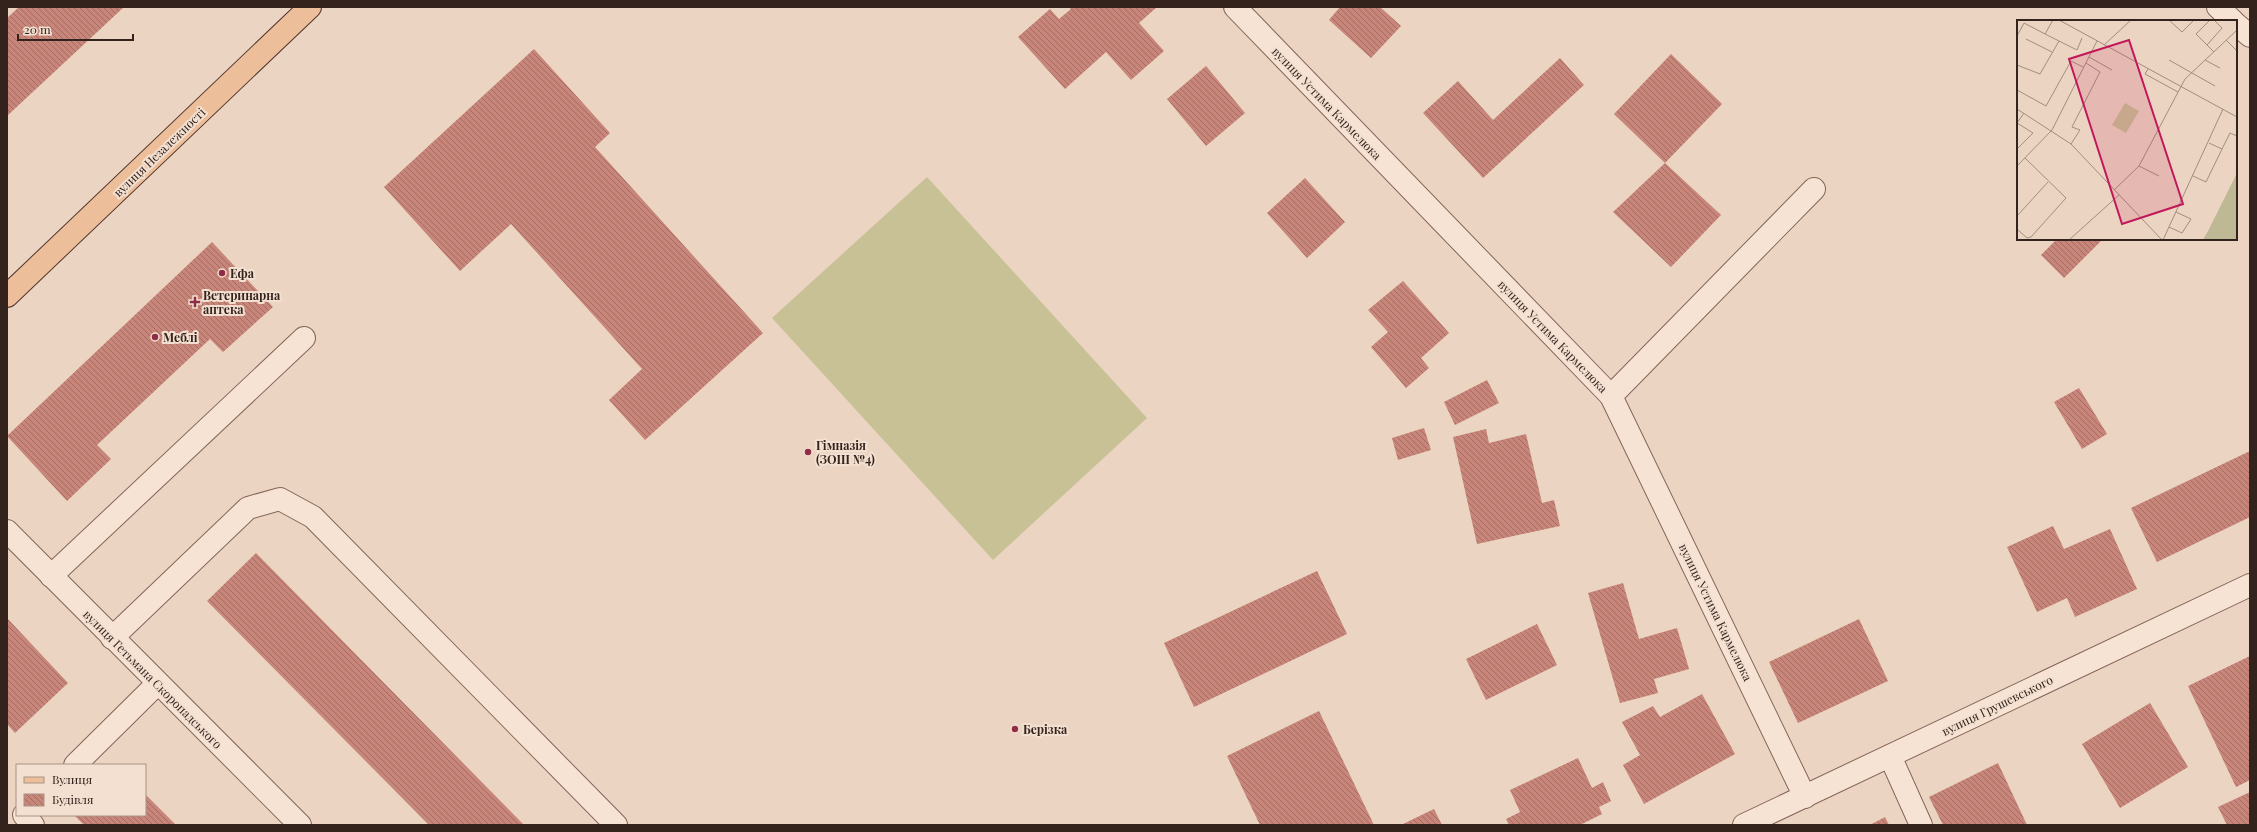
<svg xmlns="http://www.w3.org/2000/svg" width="2257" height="832" viewBox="0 0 2257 832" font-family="'Playfair Display',serif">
<defs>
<pattern id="building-back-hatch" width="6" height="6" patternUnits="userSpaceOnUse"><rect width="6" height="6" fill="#c88579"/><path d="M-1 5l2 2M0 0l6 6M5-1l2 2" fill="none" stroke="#a36c63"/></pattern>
</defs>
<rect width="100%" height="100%" fill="#ebd4c1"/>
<path fill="#c8c196" d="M927,177L1147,418L993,560L772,318Z"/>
<g fill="url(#building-back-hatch)">
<path d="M19,7H124L7,116V18Z"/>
<path d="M1069,7H1157L1139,23L1164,51L1131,80L1106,52L1065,89L1018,37L1050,9L1059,19L1071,9Z"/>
<path d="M1340,7H1380L1401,26L1371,58L1329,20Z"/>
<path d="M534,49L610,133L595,147L763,333L645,440L609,400L642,369L511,224L460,271L384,187Z"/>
<path d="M1671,54L1722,104L1665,163L1614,114Z"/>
<path d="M1560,58L1584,85L1483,178L1423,113L1458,81L1493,120Z"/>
<path d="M1206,66L1245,113L1206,146L1167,99Z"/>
<path d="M1665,163L1721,215L1671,267L1613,212Z"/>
<path d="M1305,178L1345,222L1307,258L1267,213Z"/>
<path d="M2057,239H2103L2064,278L2041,255Z"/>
<path d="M212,242L273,307L223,352L210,339L97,445L111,459L67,501L7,436Z"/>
<path d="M1403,281L1449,333L1421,358L1429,368L1406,388L1371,347L1388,332L1368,310Z"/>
<path d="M1487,380L1499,403L1455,425L1444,402Z"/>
<path d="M2079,388L2107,434L2082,449L2054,402Z"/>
<path d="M1424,428L1431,450L1398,460L1392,438Z"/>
<path d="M1486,429L1489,443L1526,434L1542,503L1554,500L1560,526L1477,544L1453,437Z"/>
<path d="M2250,451V517L2157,562L2131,508Z"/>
<path d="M2053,526L2064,549L2110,529L2137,589L2075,617L2067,598L2037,612L2007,547Z"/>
<path d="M256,553L524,825H429L207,601Z"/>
<path d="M1317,571L1347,634L1194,707L1164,643Z"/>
<path d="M1623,583L1639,639L1677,628L1689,669L1654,679L1658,693L1620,703L1588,593Z"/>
<path d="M7,618L68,683L15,733L7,724Z"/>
<path d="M1859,619L1888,681L1798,723L1769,662Z"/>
<path d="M1537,624L1557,665L1486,700L1466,659Z"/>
<path d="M2250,656V780L2236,787L2188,686Z"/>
<path d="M1702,694L1735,754L1644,804L1623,765L1640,755L1622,722L1653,706L1660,717Z"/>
<path d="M2150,703L2188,767L2120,808L2082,744Z"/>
<path d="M1319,711L1374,825H1260L1227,756Z"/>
<path d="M1578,758L1592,788L1603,782L1611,801L1599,807L1602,814L1580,825H1509L1506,819L1520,812L1510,790Z"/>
<path d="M1998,763L2027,825H1943L1929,797Z"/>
<path d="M2250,792V825H2227L2218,807Z"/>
<path d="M145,794L176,825H84L74,815H145Z"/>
<path d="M1434,809L1442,825H1401Z"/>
<path d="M1885,817L1889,825H1870Z"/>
</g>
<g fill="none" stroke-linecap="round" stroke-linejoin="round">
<defs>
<g id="minor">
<path d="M1235,7L1611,396L1805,797"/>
<path d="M2218,7L2233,21"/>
<path d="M2236,24L2250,36"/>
<path d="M1611,396L1814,189"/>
<path d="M7,531L300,825"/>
<path d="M51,576L304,338"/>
<path d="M112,638L248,508L280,499L313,517L616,825"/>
<path d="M1890,756L1921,825"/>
<path d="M75,765L157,684"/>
<path d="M24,815L33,825"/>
<path d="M1744,825L2250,585"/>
</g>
<path id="major" d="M7,296L310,7"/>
</defs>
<use href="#minor" stroke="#84655a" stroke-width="24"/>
<use href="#major" stroke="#51352e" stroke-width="24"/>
<use href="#minor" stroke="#f7e3d4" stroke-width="22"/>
<use href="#major" stroke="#edbe9a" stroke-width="22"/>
</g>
<g fill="#8f2d47" stroke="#f3e0d0" stroke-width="1.5">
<circle cx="222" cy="273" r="4"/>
<path d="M193 296h4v4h4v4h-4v4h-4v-4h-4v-4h4z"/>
<circle cx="155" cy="337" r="4"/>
<circle cx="808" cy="452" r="4"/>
<circle cx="1015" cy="729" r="4"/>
</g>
<g text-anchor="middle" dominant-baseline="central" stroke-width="4" stroke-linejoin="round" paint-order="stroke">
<g font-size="12" fill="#34221d" stroke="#f3e0d0">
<text transform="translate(1327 103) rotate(46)">вулиця Устима Кармелюка</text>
<text transform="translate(159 152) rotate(-44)">вулиця Незалежності</text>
<text transform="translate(1553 336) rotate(46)">вулиця Устима Кармелюка</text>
<text transform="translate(1716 612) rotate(64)">вулиця Устима Кармелюка</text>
<text transform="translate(153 679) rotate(45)">вулиця Гетьмана Скоропадського</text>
<text transform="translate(1997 705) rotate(-26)">вулиця Грушевського</text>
</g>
<g font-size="12" font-weight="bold" fill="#34221d" stroke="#f3e0d0" text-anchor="start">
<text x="230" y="273">Ефа</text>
<text x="203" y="295">Ветеринарна<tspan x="203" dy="14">аптека</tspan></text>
<text x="163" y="337">Меблі</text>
<text x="816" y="445">Гімназія<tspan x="816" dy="14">(ЗОШ №4)</tspan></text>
<text x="1023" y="729">Берізка</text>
</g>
</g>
<g transform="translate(2017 20)">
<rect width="220" height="220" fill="#ebd4c1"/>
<path d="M220,153V220H186L191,211Z" fill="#beb895"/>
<path d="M108,83L122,91L109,113L95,105Z" fill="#c8c196"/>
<path fill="none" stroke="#a28d7f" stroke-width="1" d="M42,0L220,97M152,0L165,12L177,0M193,0L179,14L197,32M0,16L7,3L28,14L36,0M9,19L35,32M209,20L220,31M42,21L60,30L65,18M87,25L114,0M190,25L205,8L197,0M72,37L95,50M152,40L198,66M188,40L203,48M0,45L23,54L42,21L28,14M131,49L128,54L161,72M0,70L29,86L54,41L66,47M0,89L54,124L145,220M192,123L205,129L213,113L220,116M54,124L63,110L55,107L83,52L69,43M0,129L16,113L0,103L7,93M0,146L35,110L80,21M122,146L142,156M176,156L189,162L205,129M97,170L122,146L168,59L220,10M0,196L31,162M152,207L165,213L174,199L159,192M0,209L10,218L14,217L49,178L8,138M52,220L102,175M146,220L206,89"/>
<path fill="#c2185b" fill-opacity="0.15" stroke="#c2185b" stroke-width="2" d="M112,20L166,184L105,204L52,39Z"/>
<rect width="220" height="220" fill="none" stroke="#34221d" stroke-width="2"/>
</g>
<rect width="2257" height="832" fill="none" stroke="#34221d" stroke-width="16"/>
<rect x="16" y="764" width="130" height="52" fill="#f3e0d0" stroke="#a79488"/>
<rect x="24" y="777" width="20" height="6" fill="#edbe9a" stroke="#a79488"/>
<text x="52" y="784" font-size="12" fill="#34221d">Вулиця</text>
<rect x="24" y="794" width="20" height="12" fill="url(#building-back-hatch)" stroke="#a79488"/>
<text x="52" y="804" font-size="12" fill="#34221d">Будівля</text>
<path d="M18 34v6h115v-6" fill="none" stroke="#34221d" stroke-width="2"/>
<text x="24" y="34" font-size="12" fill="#34221d" stroke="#f3e0d0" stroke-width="3" paint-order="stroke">20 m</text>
</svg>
